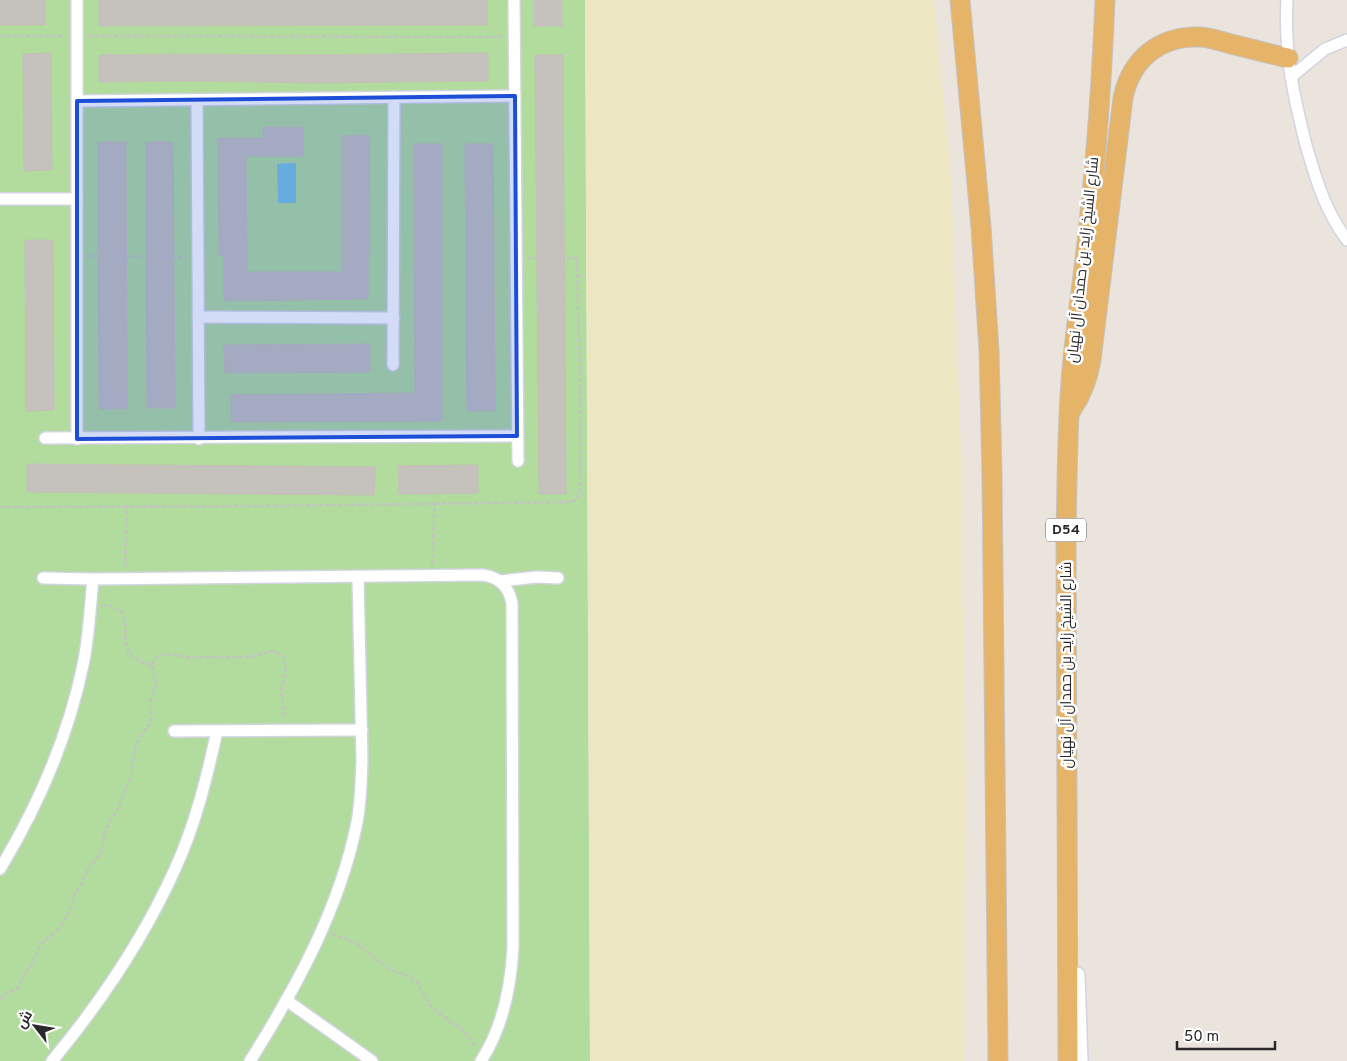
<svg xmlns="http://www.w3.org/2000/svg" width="1347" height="1061" viewBox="0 0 1347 1061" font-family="Overpass,Cairo,sans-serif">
<rect width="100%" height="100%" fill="#eae4dc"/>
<path fill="#b2db9e" d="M0,0H585L590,1061H0Z"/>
<path fill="#ece6c2" d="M585,0H934L951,178L961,454L965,786L964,1061H590Z"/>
<path fill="#7ac4e1" d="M296,163V203H278L277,164Z"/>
<g fill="#c5c1bc" stroke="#c5c0b6">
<rect x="0" y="0" width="45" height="25"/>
<path d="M99,0H487V25L99,26Z"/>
<rect x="534" y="0" width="28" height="26"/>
<path d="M51,53L52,170L24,171L23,54Z"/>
<path d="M488,53V81L315,83L191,81L99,82V55L179,54L297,55Z"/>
<path d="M535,55H563L566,494H539Z"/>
<path d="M263,127H303V156H246L247,272H342V136L369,135L370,254L368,253V299L224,301V256H219L218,138H263Z"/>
<path d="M98,142H126L127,409H99Z"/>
<path d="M146,142H173L175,408H147Z"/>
<path d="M414,144H442V421L231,422V395L415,393Z"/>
<path d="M465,144H493L495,411H467Z"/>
<path d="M25,240H53L54,410L26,411Z"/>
<path d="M370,344V372L225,373L224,345Z"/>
<path d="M27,464L375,467L374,495L27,492Z"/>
<path d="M478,465V493L399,494L398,466Z"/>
</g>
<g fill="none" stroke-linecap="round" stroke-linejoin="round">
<defs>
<g id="minor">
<path d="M77,0V439"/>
<path d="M514,0L518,461"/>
<path d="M1287,0C1284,52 1293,94 1306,145C1316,179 1325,211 1347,240"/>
<path d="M1291,77L1325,49L1347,40"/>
<path d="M197,100L199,439"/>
<path d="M77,101L515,96"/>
<path d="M0,199H77"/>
<path d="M198,317L394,318"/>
<path d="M393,365L394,97"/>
<path d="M45,438L517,436"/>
<path d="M43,578L93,579L483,575C499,577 509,587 512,603L513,947C511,987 503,1027 481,1061"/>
<path d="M500,581L537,577L558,578"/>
<path d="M174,731L362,730"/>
<path d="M0,869C38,806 68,737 83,665C89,637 90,608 93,579"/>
<path d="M286,1000L372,1061"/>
<path d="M52,1061C100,1003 144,938 175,869C195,826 207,777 217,731"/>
<path d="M250,1061C296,988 340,908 357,822C361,802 361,782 362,761L358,577"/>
</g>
<path id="tertiary" d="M1077,975L1080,1061"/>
<g id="trunk">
<path d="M960,0L981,227L989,350L992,474L998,1061"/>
<path d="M1072,409C1082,394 1088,378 1091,360L1123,98C1131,59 1160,35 1201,37C1212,38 1224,42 1235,45C1252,49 1270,54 1288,58"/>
<path d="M1068,1061L1066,540C1067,487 1067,434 1071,381C1075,328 1084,275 1089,223C1097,149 1102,74 1105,0"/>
</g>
</defs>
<use href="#minor" stroke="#d2d4e0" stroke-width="14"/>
<use href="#tertiary" stroke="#d2d4e0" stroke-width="18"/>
<use href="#trunk" stroke="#c3c3c3" stroke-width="21"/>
<g stroke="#c3c3c3" stroke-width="2.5" stroke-dasharray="4 2.5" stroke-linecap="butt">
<path d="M0,36H65"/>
<path d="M88,36L503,37"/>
<path d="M87,256L186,257"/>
<path d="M0,507L266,506L569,502L576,500L580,492V377L577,258H527"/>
<path d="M432,564L435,503"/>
<path d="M125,567L127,507"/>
<path d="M102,605C140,608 117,638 130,654C136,661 144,663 152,665"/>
<path d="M332,934L347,939L357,944L389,969L407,976L416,981L430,1005L436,1011L464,1031L475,1046"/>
<path d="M0,999L6,993L13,991L18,987L23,976L32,965L37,952L41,944L55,932L63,923L70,909L74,896L83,881L87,870L101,853L106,829L118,808L130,778L136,745L142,734L149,725L151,719L150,704L156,682L152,665L155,659L158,656L164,654L176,655L189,658L200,657H250L272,651L276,652L283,656L285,666V677L281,691L283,705V719"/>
</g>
<use href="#minor" stroke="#fff" stroke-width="11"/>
<use href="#tertiary" stroke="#fff" stroke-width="15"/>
<use href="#trunk" stroke="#e6b468" stroke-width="19"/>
</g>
<path fill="#1d4ed8" fill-opacity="0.2" stroke="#1d4ed8" stroke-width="4" stroke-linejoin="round" d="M515,96L517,436L77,439V101Z"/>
<g text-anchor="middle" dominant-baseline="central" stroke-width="5" stroke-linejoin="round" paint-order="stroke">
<rect fill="#fff" stroke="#696969" stroke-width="1" x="1046" y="518.5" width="40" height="23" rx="4"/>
<g font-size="14" font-weight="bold" fill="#292929">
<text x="1066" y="530">D54</text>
</g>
<g font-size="15" fill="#292929" stroke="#fff">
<text transform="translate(1084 260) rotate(-84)">شارع الشيخ زايد بن حمدان آل نهيان</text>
<text transform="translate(1067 665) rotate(-90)">شارع الشيخ زايد بن حمدان آل نهيان</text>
</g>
</g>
<g transform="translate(35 1026) rotate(301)" stroke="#ffffff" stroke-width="4" paint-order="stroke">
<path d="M0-4L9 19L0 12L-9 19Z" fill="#292929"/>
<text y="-8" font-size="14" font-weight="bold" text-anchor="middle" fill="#292929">ش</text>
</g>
<path d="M1177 1041v8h98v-8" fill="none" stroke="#292929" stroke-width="2.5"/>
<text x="1184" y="1041" font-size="15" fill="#292929" stroke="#ffffff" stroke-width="4" paint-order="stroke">50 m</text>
</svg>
